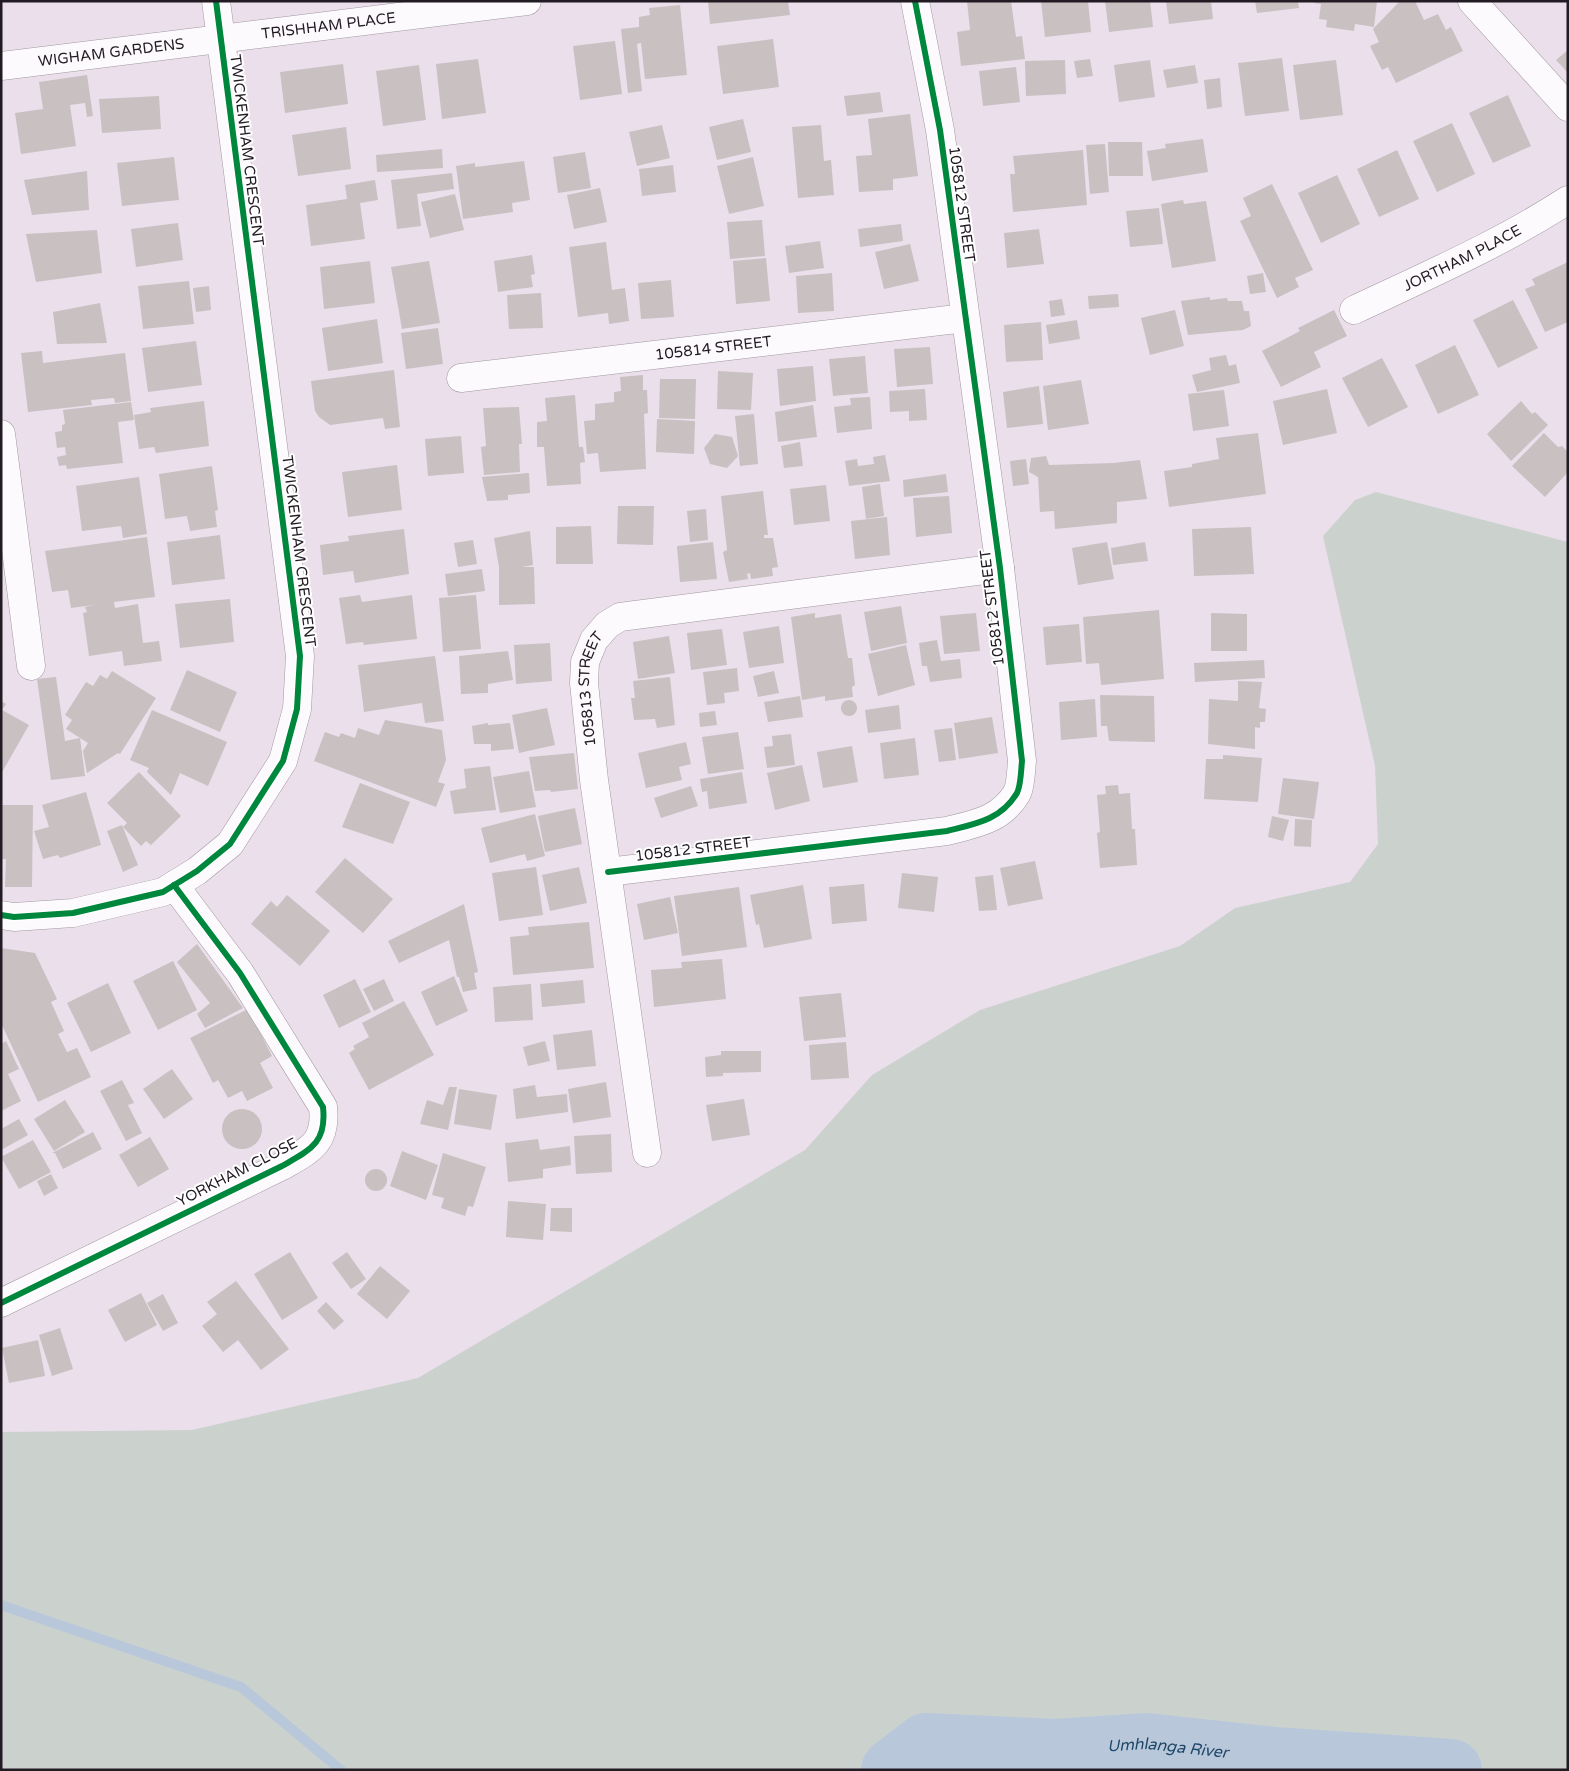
<svg xmlns="http://www.w3.org/2000/svg" width="1569" height="1771" viewBox="0 0 1569 1771" font-family="'Varela Round',sans-serif">
<rect width="100%" height="100%" fill="#ebdfeb"/>
<path fill="#cbd2ce" d="M1376,492L1568,542V1770H1V1432L192,1430L418,1378L805,1150L872,1075L980,1010L1180,946L1235,908L1350,882L1378,844L1375,766L1323,536L1355,500Z"/>
<g fill="none" stroke-linecap="round" stroke-linejoin="round">
<path stroke="#b9c7db" stroke-width="10" d="M1,1605L241,1687L341,1770"/>
<path stroke="#b9c7db" stroke-width="62" id="s1" d="M892,1770L926,1744L1056,1750L1147,1744L1274,1758L1451,1770"/>
</g>
<g fill="#c9c0c1">
<path d="M708,1H788L790,15L710,24Z"/>
<path d="M967,1H1011L1016,37L1022,36L1025,59L961,66L957,32L970,30Z"/>
<path d="M1041,1H1088L1091,32L1045,37Z"/>
<path d="M1105,1H1150L1153,27L1109,32Z"/>
<path d="M1166,1H1211L1213,19L1169,24Z"/>
<path d="M1255,1H1298L1299,8L1257,13Z"/>
<path d="M1314,1H1377L1374,27L1355,24L1354,31L1326,27L1327,20L1319,19L1321,4L1314,3Z"/>
<path d="M1400,1H1415L1424,20L1438,14L1446,30L1451,27L1463,51L1396,83L1388,67L1382,70L1370,46L1379,42L1373,29Z"/>
<path d="M680,5L687,75L645,79L641,43L637,44L642,91L628,93L621,29L639,27V17L650,15L649,8Z"/>
<path d="M773,39L779,87L723,94L717,46Z"/>
<path d="M615,41L622,94L580,100L573,46Z"/>
<path d="M1568,50V71L1567,72L1556,60Z"/>
<path d="M1282,58L1289,111L1245,116L1238,63Z"/>
<path d="M478,59L486,113L442,119L436,64Z"/>
<path d="M1090,59L1093,76L1077,78L1074,61Z"/>
<path d="M1065,60L1066,94L1026,96L1025,61Z"/>
<path d="M1150,60L1155,97L1119,102L1114,65Z"/>
<path d="M1336,60L1343,115L1300,120L1293,65Z"/>
<path d="M343,64L348,104L285,113L280,72Z"/>
<path d="M419,65L426,120L383,126L376,71Z"/>
<path d="M1195,65L1198,83L1167,88L1163,70Z"/>
<path d="M1016,67L1020,102L983,106L979,71Z"/>
<path d="M87,75L93,116L87,117L85,103L70,105L76,146L21,154L15,113L43,109L39,82Z"/>
<path d="M1220,78L1222,107L1207,109L1204,80Z"/>
<path d="M880,92L883,112L847,116L844,96Z"/>
<path d="M1508,95L1531,146L1493,163L1469,113Z"/>
<path d="M159,96L161,129L102,133L99,99Z"/>
<path d="M910,114L918,176L893,179V190L859,192L856,156L872,155L868,119Z"/>
<path d="M743,119L751,152L717,160L709,127Z"/>
<path d="M1452,123L1475,174L1437,192L1413,141Z"/>
<path d="M662,125L670,158L637,166L629,132Z"/>
<path d="M821,125L824,161L831,160L834,195L798,198L792,127Z"/>
<path d="M346,127L351,169L298,176L292,135Z"/>
<path d="M1203,139L1208,172L1152,181L1147,151L1166,148L1165,144Z"/>
<path d="M1108,142H1142L1143,176H1109Z"/>
<path d="M1105,144L1109,192L1090,194L1086,145Z"/>
<path d="M442,149L443,168L377,172L376,155Z"/>
<path d="M1083,150L1087,205L1013,212L1010,174H1015L1013,156Z"/>
<path d="M1397,150L1419,199L1379,217L1357,169Z"/>
<path d="M585,152L591,188L558,193L553,157Z"/>
<path d="M174,157L179,200L122,206L117,163Z"/>
<path d="M753,157L764,206L729,214L717,166Z"/>
<path d="M524,161L530,200L512,203L513,212L463,219L456,166L475,163V167Z"/>
<path d="M673,165L676,192L642,196L639,169Z"/>
<path d="M87,171L89,210L32,215L24,180Z"/>
<path d="M452,173L454,189L417,194L421,226L397,229L391,180Z"/>
<path d="M1337,175L1360,224L1321,243L1298,193Z"/>
<path d="M375,180L378,200L360,203L365,239L311,246L306,205L347,199L345,185Z"/>
<path d="M1272,184L1313,270L1295,278L1299,287L1277,298L1240,221L1251,216L1243,198Z"/>
<path d="M600,188L607,222L574,229L567,195Z"/>
<path d="M455,194L464,230L430,238L421,202Z"/>
<path d="M1183,200L1184,204L1206,201L1216,261L1172,268L1161,204Z"/>
<path d="M1159,208L1163,244L1130,247L1126,211Z"/>
<path d="M762,220L765,256L730,259L727,222Z"/>
<path d="M178,223L183,260L136,267L131,229Z"/>
<path d="M901,224L903,241L860,247L858,229Z"/>
<path d="M1039,229L1044,264L1007,268L1004,233Z"/>
<path d="M97,230L102,273L36,282L26,234Z"/>
<path d="M820,241L824,268L789,273L785,246Z"/>
<path d="M606,242L612,290L625,288L629,321L609,324L608,313L578,317L569,247Z"/>
<path d="M910,244L919,281L884,289L875,252Z"/>
<path d="M532,255L535,274L531,275L533,287L498,292L494,261Z"/>
<path d="M766,258L770,301L736,304L733,261Z"/>
<path d="M370,261L375,303L324,309L320,267Z"/>
<path d="M429,261L440,323L402,329L391,267Z"/>
<path d="M1568,262V322L1545,332L1525,289L1535,285L1532,279Z"/>
<path d="M832,273L834,311L798,313L796,276Z"/>
<path d="M1263,273L1266,292L1250,294L1247,276Z"/>
<path d="M671,280L674,317L641,319L638,283Z"/>
<path d="M189,281L194,324L143,329L138,286Z"/>
<path d="M209,286L211,310L196,312L193,288Z"/>
<path d="M541,293L543,328L509,329L507,295Z"/>
<path d="M1118,294L1119,307L1089,309L1088,296Z"/>
<path d="M1210,297V300L1227,298L1228,301H1242L1244,311H1249L1251,326L1243,330L1188,335L1181,301Z"/>
<path d="M1062,299L1065,315L1051,317L1049,301Z"/>
<path d="M1513,300L1538,348L1498,368L1473,320Z"/>
<path d="M100,303L107,343L57,344L53,312Z"/>
<path d="M1175,310L1184,346L1150,355L1141,318Z"/>
<path d="M1334,310L1347,336L1314,352L1321,367L1281,387L1262,351L1300,331L1298,328Z"/>
<path d="M377,319L383,363L328,371L322,328Z"/>
<path d="M1077,320L1080,339L1049,344L1046,325Z"/>
<path d="M1041,322L1043,360L1006,362L1004,325Z"/>
<path d="M438,328L443,364L406,369L401,333Z"/>
<path d="M196,341L202,385L148,392L142,348Z"/>
<path d="M1455,345L1479,395L1438,414L1415,365Z"/>
<path d="M930,347L933,384L897,387L894,349Z"/>
<path d="M42,351L43,363L125,353L131,401L115,403L114,398L91,400L92,405L28,412L21,353Z"/>
<path d="M1226,355L1229,366L1236,364L1240,383L1197,392L1192,375L1211,370L1209,358Z"/>
<path d="M865,356L868,393L833,396L829,359Z"/>
<path d="M1382,358L1408,407L1368,427L1342,378Z"/>
<path d="M813,366L816,401L780,406L777,369Z"/>
<path d="M394,370L400,427L385,429L383,418L330,425L319,417L315,411L311,381Z"/>
<path d="M718,371L753,373L751,410L717,409Z"/>
<path d="M643,375V390H647L648,413L644,414L646,469L600,472L598,453L587,454L584,421L595,420V404L614,402V392L621,391L620,377Z"/>
<path d="M660,379H696L695,419L659,418Z"/>
<path d="M1081,380L1089,424L1048,430L1043,386Z"/>
<path d="M1039,386L1043,424L1007,428L1003,392Z"/>
<path d="M925,389L927,420L909,421V411L890,412L889,391Z"/>
<path d="M1327,389L1337,433L1283,445L1273,401Z"/>
<path d="M1224,390L1229,426L1193,431L1188,394Z"/>
<path d="M575,395L579,447H583L585,462L580,463L581,484L547,486L544,447H537V422L547,421L545,398Z"/>
<path d="M870,397L872,429L837,433L834,407L851,405L850,398Z"/>
<path d="M204,401L209,446L156,453L154,447L139,449L134,415L151,412L150,408Z"/>
<path d="M1521,401L1532,414L1535,412L1548,425L1511,461L1487,434Z"/>
<path d="M131,402L134,420L118,422L123,463L67,469L66,465L59,466L57,457L66,455L65,447L57,448L55,432L62,431V425L65,424L63,410Z"/>
<path d="M813,405L817,437L778,442L775,412Z"/>
<path d="M519,407L522,444H519L520,472L484,475L481,447L486,446L483,408Z"/>
<path d="M754,414L758,464L740,466L735,416Z"/>
<path d="M657,419L695,421L694,454L656,452Z"/>
<path d="M1258,433L1266,494L1169,507L1164,471L1192,467V464L1219,459L1216,438Z"/>
<path d="M1544,433L1558,447L1562,446L1568,452V472L1545,497L1512,466Z"/>
<path d="M715,434L732,437L738,456L727,468L710,464L704,448Z"/>
<path d="M461,436L464,473L428,476L425,439Z"/>
<path d="M800,442L803,466L784,468L781,446Z"/>
<path d="M885,455L890,481L849,486L845,461L857,459L858,466L874,464L873,457Z"/>
<path d="M1046,456L1049,465L1114,463L1140,460L1147,499L1117,502V523L1055,529L1054,511L1040,512L1038,477L1029,472L1031,458Z"/>
<path d="M1026,459L1029,484L1013,486L1010,461Z"/>
<path d="M397,465L402,510L348,517L342,472Z"/>
<path d="M212,466L218,510L215,511L217,527L190,531L187,516L165,519L159,474Z"/>
<path d="M529,473L530,493L508,495V500L487,501L482,477Z"/>
<path d="M946,474L948,492L904,497L903,480Z"/>
<path d="M139,477L147,534L123,538L121,526L82,531L76,486Z"/>
<path d="M880,484L884,516L866,519L862,487Z"/>
<path d="M826,485L830,521L794,525L790,489Z"/>
<path d="M763,491L768,535H764V538H773L778,567L772,568L773,576L751,579L750,573L747,574L748,579L729,582L723,552L727,550L721,496Z"/>
<path d="M949,496L952,533L916,537L913,498Z"/>
<path d="M618,506H654L653,545L617,544Z"/>
<path d="M706,509L708,540L690,542L687,511Z"/>
<path d="M887,517L890,555L855,559L851,521Z"/>
<path d="M591,526L593,564H556V527Z"/>
<path d="M1251,527L1254,574L1194,576L1192,529Z"/>
<path d="M404,529L409,574L355,583L353,571L323,575L320,545L349,541L348,536Z"/>
<path d="M530,531L533,565L522,567H534L535,604L499,605V567L494,538Z"/>
<path d="M220,535L225,579L172,585L167,542Z"/>
<path d="M147,537L155,597L114,602L115,608L138,604L143,643L159,641L162,661L124,666L122,651L89,656L83,613L87,612L85,607L94,605L71,608L68,590L52,592L45,551Z"/>
<path d="M473,540L477,564L458,567L454,543Z"/>
<path d="M713,542L717,579L680,582L677,546Z"/>
<path d="M1107,542L1114,579L1078,585L1072,548Z"/>
<path d="M1145,542L1148,561L1113,565L1111,548Z"/>
<path d="M482,569L485,591L448,596L445,574Z"/>
<path d="M360,595L362,602L412,595L417,639L364,645L363,642L346,644L339,598Z"/>
<path d="M476,595L481,649L443,652L439,598Z"/>
<path d="M230,599L234,642L180,648L175,604Z"/>
<path d="M901,606L907,643L871,651L864,612Z"/>
<path d="M1159,610L1164,679L1101,685L1099,663L1086,664L1083,617Z"/>
<path d="M815,613V618L841,614L848,658H852L855,685L852,687L853,697L825,701V696L802,700L791,617Z"/>
<path d="M976,613L980,651L944,654L940,616Z"/>
<path d="M1211,613L1247,614V651H1211Z"/>
<path d="M1079,624L1082,662L1046,665L1043,627Z"/>
<path d="M779,626L784,663L749,668L743,632Z"/>
<path d="M722,629L727,665L691,670L687,633Z"/>
<path d="M669,636L675,673L638,679L633,642Z"/>
<path d="M937,640L941,661L960,659L962,678L930,682L927,666H922L919,643Z"/>
<path d="M550,643L552,681L516,684L514,645Z"/>
<path d="M906,645L915,685L878,696L868,654Z"/>
<path d="M508,651L513,680L488,684V693L461,694L459,656Z"/>
<path d="M435,656L444,721L425,723L422,703L364,712L358,665Z"/>
<path d="M1264,660L1265,678L1195,682L1194,663Z"/>
<path d="M737,668L739,691L724,693L725,703L707,705L703,672Z"/>
<path d="M187,670L237,692L220,732L170,710Z"/>
<path d="M112,671L156,698L120,754L118,753L87,773L83,751L88,743L66,729L72,720L65,715L86,682L93,686L100,675L107,679Z"/>
<path d="M774,671L779,693L758,697L753,676Z"/>
<path d="M56,677L65,741L80,738L85,776L51,780L37,679Z"/>
<path d="M670,677L675,725L657,728L655,719L634,720L631,698H635L633,681Z"/>
<path d="M1238,681L1262,682L1259,708L1266,709L1265,722H1260V728L1255,727V749L1208,744L1209,699L1238,701Z"/>
<path d="M1100,695L1154,696L1155,742L1109,741L1107,726H1101Z"/>
<path d="M800,696L803,717L768,722L764,702Z"/>
<path d="M1095,699L1097,737L1061,740L1059,702Z"/>
<circle cx="849" cy="708" r="8"/>
<path d="M1,701L6,704L2,710L29,725L1,774Z"/>
<path d="M899,705L901,729L868,733L865,710Z"/>
<path d="M547,708L555,745L519,753L512,715Z"/>
<path d="M152,710L227,742L208,786L180,773L171,795L147,772L149,768L130,760Z"/>
<path d="M715,711L717,725L700,727L699,713Z"/>
<path d="M992,717L998,753L959,759L954,723Z"/>
<path d="M385,720L442,730L446,760L438,782L445,784L436,807L314,761L325,732L339,737L341,733L355,738L358,728L379,735Z"/>
<path d="M488,723V725L510,723L514,749L491,751V744H474L472,726Z"/>
<path d="M952,728L956,760L939,762L934,730Z"/>
<path d="M738,732L744,769L708,774L702,737Z"/>
<path d="M791,734L795,765L767,768L764,747L773,746L772,736Z"/>
<path d="M915,738L919,775L884,779L880,743Z"/>
<path d="M686,742L691,764L679,767L682,780L646,788L638,753Z"/>
<path d="M852,746L858,782L823,788L817,752Z"/>
<path d="M574,753L578,789L551,792L550,790L535,791L529,757Z"/>
<path d="M1223,755L1262,758L1258,802L1204,799L1206,759H1223Z"/>
<path d="M802,765L810,801L775,810L767,773Z"/>
<path d="M490,766L496,810L454,814L450,791L466,788L464,769Z"/>
<path d="M529,771L536,807L500,813L493,777Z"/>
<path d="M139,772L181,816L151,845L146,841L141,846L123,827L127,823L107,803Z"/>
<path d="M742,772L747,803L709,809L707,791L702,792L700,779Z"/>
<path d="M1283,778L1319,782L1314,819L1278,814Z"/>
<path d="M360,783L410,802L393,844L342,827Z"/>
<path d="M1118,785L1119,794L1130,793L1132,829H1135L1137,865L1100,868L1097,833L1100,832L1097,795L1106,794L1105,786Z"/>
<path d="M691,786L698,806L661,818L654,798Z"/>
<path d="M86,792L101,845L60,858L58,855L43,859L34,831L49,827L42,805Z"/>
<path d="M1,805H33L32,887H5L6,859H1Z"/>
<path d="M575,808L582,844L545,852L538,816Z"/>
<path d="M535,814L545,856L527,861L525,854L490,863L481,828Z"/>
<path d="M1272,816L1289,820L1283,841L1268,837Z"/>
<path d="M1295,819L1312,820L1311,847L1294,846Z"/>
<path d="M122,825L138,865L123,872L107,831Z"/>
<path d="M345,858L393,899L363,933L315,892Z"/>
<path d="M1035,861L1043,899L1008,906L1000,868Z"/>
<path d="M536,867L543,915L499,921L492,873Z"/>
<path d="M579,867L587,903L550,911L542,875Z"/>
<path d="M902,873L938,877L934,912L898,908Z"/>
<path d="M993,875L997,910L979,911L975,877Z"/>
<path d="M864,884L867,921L832,924L829,887Z"/>
<path d="M803,885L812,939L764,948L759,924L756,925L750,895Z"/>
<path d="M739,887L747,947L682,956L674,896Z"/>
<path d="M287,895L330,931L300,966L251,924L271,901L277,907Z"/>
<path d="M670,897L678,933L644,940L637,904Z"/>
<path d="M464,904L478,972L474,973L477,989L463,992L459,977H457L449,940L399,963L388,941Z"/>
<path d="M589,922L594,968L513,975L510,937L529,935L528,927Z"/>
<path d="M197,944L243,1008L205,1028L197,1014L210,1003L177,962Z"/>
<path d="M1,948L35,953L57,999L51,1002L64,1031L58,1034L67,1052L77,1048L91,1077L38,1102L1,1023Z"/>
<path d="M722,959L726,999L654,1007L651,970L682,968L681,962Z"/>
<path d="M173,961L197,1010L158,1030L133,981Z"/>
<path d="M454,976L468,1011L436,1026L421,992Z"/>
<path d="M355,979L371,1012L339,1028L323,995Z"/>
<path d="M384,979L394,1001L374,1011L363,989Z"/>
<path d="M583,980L585,1003L542,1007L540,984Z"/>
<path d="M108,983L131,1033L91,1052L67,1003Z"/>
<path d="M531,984L533,1020L495,1022L493,987Z"/>
<path d="M841,993L846,1037L804,1041L799,997Z"/>
<path d="M404,1001L434,1055L369,1090L349,1053L355,1049L353,1046L369,1037L362,1023Z"/>
<path d="M248,1009L272,1056L260,1063L273,1088L247,1101L242,1091L228,1098L218,1080L213,1083L190,1038Z"/>
<path d="M592,1030L596,1066L557,1070L553,1035Z"/>
<path d="M6,1041L19,1069L8,1074L21,1101L1,1111V1044Z"/>
<path d="M545,1041L550,1061L528,1066L523,1047Z"/>
<path d="M846,1042L849,1078L811,1080L809,1045Z"/>
<path d="M721,1051H761V1072L723,1073V1076L706,1077L705,1057L721,1055Z"/>
<path d="M172,1069L193,1099L164,1119L143,1089Z"/>
<path d="M122,1080L134,1103L128,1105L142,1133L126,1141L100,1091Z"/>
<path d="M606,1082L611,1117L573,1123L568,1089Z"/>
<path d="M535,1085L537,1097L567,1094L568,1112L516,1119L513,1089Z"/>
<path d="M449,1087H457L448,1130L420,1124L427,1100L443,1105Z"/>
<path d="M459,1089L497,1095L491,1130L454,1124Z"/>
<path d="M744,1099L750,1135L712,1141L706,1105Z"/>
<path d="M65,1100L85,1132L54,1151L34,1119Z"/>
<circle cx="242" cy="1129" r="20"/>
<path d="M19,1119L28,1135L1,1150V1129Z"/>
<path d="M93,1132L102,1149L63,1169L55,1153H52Z"/>
<path d="M611,1134L612,1172L576,1174L574,1136Z"/>
<path d="M150,1137L169,1169L138,1187L119,1155Z"/>
<path d="M538,1139L540,1150L570,1146L571,1165L543,1169V1178L508,1182L505,1143Z"/>
<path d="M33,1140L51,1172L19,1189L1,1157Z"/>
<path d="M402,1151L438,1165L426,1200L390,1186Z"/>
<path d="M443,1153L486,1167L473,1207L468,1206L465,1216L441,1208L444,1198L432,1195Z"/>
<circle cx="376" cy="1180" r="11"/>
<path d="M51,1174L58,1188L44,1196L37,1181Z"/>
<path d="M508,1201L546,1204L543,1240L506,1237Z"/>
<path d="M551,1208H572V1232L550,1231Z"/>
<path d="M290,1252L318,1298L282,1320L254,1274Z"/>
<path d="M347,1252L366,1279L351,1289L332,1263Z"/>
<path d="M380,1266L410,1291L387,1319L357,1294Z"/>
<path d="M236,1281L289,1349L261,1370L238,1340L223,1352L202,1326L217,1314L207,1302Z"/>
<path d="M141,1293L157,1325L125,1342L108,1310Z"/>
<path d="M163,1294L178,1323L163,1331L147,1303Z"/>
<path d="M326,1302L344,1321L334,1330L317,1311Z"/>
<path d="M60,1328L73,1369L52,1376L39,1335Z"/>
<path d="M38,1340L45,1376L9,1383L2,1348Z"/>
</g>
<g fill="none" stroke-linecap="round" stroke-linejoin="round">
<defs>
<g id="minor">
<path d="M1472,1L1568,107"/>
<path id="s2" d="M1,66L527,1"/>
<path id="s3" d="M1354,310C1426,276 1500,244 1568,200"/>
<path id="s4" d="M461,378L965,318"/>
<path d="M1,434L31,666"/>
<path d="M608,872L947,831C975,824 1001,820 1017,793C1021,785 1021,770 1022,761L1000,568L940,130L915,1"/>
<path d="M1,915L14,917L73,913L163,892L197,871L230,844L283,761L297,709L300,656L216,1"/>
<path id="s5" d="M647,1153L594,780L584,683L585,662L594,640L607,625L620,617L1000,568"/>
<path d="M1,1303L282,1166C310,1150 327,1143 323,1107L240,973L174,885"/>
</g>
</defs>
<use href="#minor" stroke="#a098a1" stroke-width="29"/>
<use href="#minor" stroke="#fcfafc" stroke-width="28"/>
<defs>
<g id="cycleway">
<path d="M608,872L947,831C975,824 1001,820 1017,793C1021,785 1021,770 1022,761L1000,568L940,130L915,1"/>
<path d="M1,915L14,917L73,913L163,892L197,871L230,844L283,761L297,709L300,656L216,1"/>
<path d="M1,1303L282,1166C310,1150 327,1143 323,1107L240,973L174,885"/>
</g>
</defs>
<use href="#cycleway" stroke="#fff" stroke-width="9"/>
<use href="#cycleway" stroke="#00873e" stroke-width="6"/>
</g>
<g text-anchor="middle" dominant-baseline="central" stroke-width="4" stroke-linejoin="round" paint-order="stroke">
<g font-size="15" fill="#231b23" stroke="#fff">
<text stroke="none"><textPath href="#s2" startOffset="330">TRISHHAM PLACE</textPath></text>
<text stroke="none"><textPath href="#s2" startOffset="111">WIGHAM GARDENS</textPath></text>
<text transform="translate(247 150) rotate(83)">TWICKENHAM CRESCENT</text>
<text transform="translate(962 204) rotate(82)">105812 STREET</text>
<text stroke="none"><textPath href="#s3" startOffset="120">JORTHAM PLACE</textPath></text>
<text stroke="none"><textPath href="#s4" startOffset="254">105814 STREET</textPath></text>
<text transform="translate(299 551) rotate(83)">TWICKENHAM CRESCENT</text>
<text transform="translate(992 608) rotate(-97)">105812 STREET</text>
<text stroke="none"><textPath href="#s5" startOffset="469">105813 STREET</textPath></text>
<text transform="translate(693 849) rotate(-7)">105812 STREET</text>
<text transform="translate(237 1172) rotate(-27)">YORKHAM CLOSE</text>
</g>
<g font-size="16" font-style="italic" fill="#1e4768" stroke="#fff">
<text stroke="none"><textPath href="#s1" startOffset="285">Umhlanga River</textPath></text>
</g>
</g>
<rect width="1569" height="1771" fill="none" stroke="#231b23" stroke-width="5"/>
</svg>
